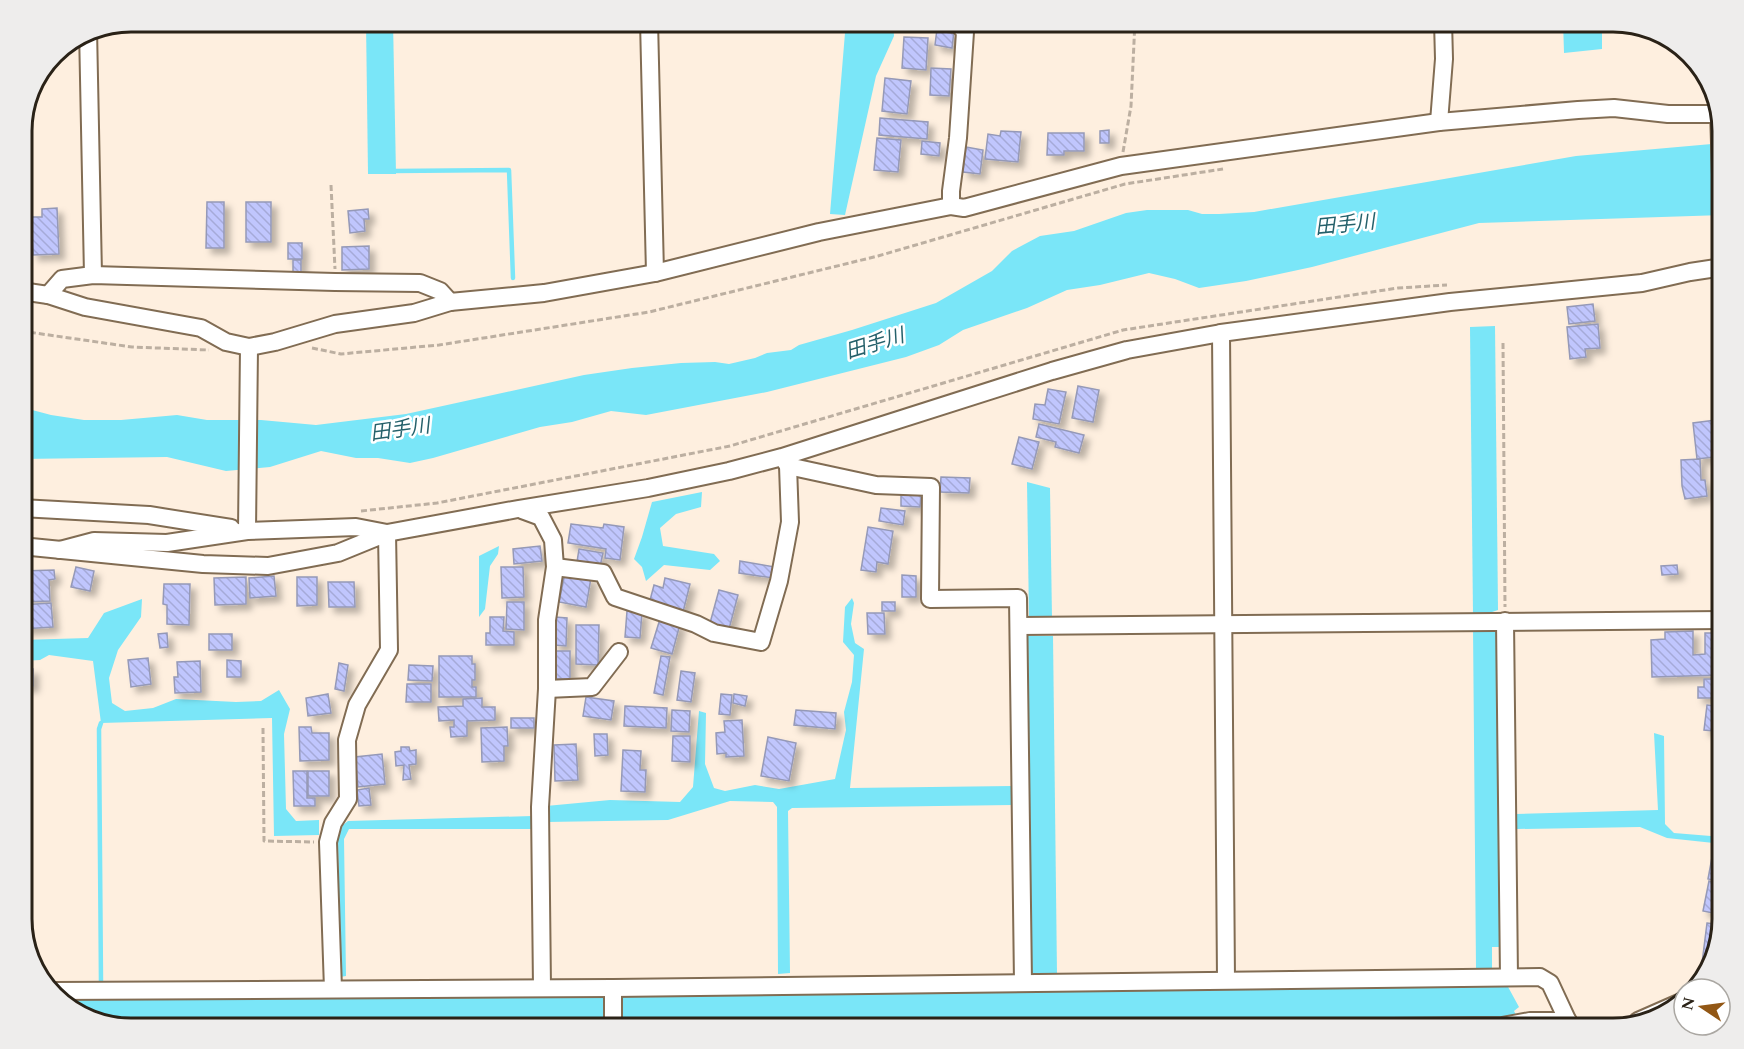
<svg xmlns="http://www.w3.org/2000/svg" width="1744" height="1049" viewBox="0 0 1744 1049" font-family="Spectral,'Noto Sans JP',serif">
<defs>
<pattern id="building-back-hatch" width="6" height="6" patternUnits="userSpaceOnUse" patternTransform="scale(1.5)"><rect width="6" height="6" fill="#c0c6fd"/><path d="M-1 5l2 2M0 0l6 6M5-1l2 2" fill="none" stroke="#a5aad8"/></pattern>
<filter id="shadow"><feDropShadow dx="5.5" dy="5.5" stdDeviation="3" flood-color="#0004"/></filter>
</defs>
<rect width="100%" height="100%" fill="#feefdf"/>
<g fill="#7ae6f8">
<path d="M366,21H393L396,174H368Z"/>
<path d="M846,21H893L894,36L876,76L845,215L830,214Z"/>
<path d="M1563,21H1602V49L1564,53Z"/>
<path d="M1723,143V215L1479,223L1312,267L1246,281L1199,288L1175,279L1149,273L1100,285L1067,290L1027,308L963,330L939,345L906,357L767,392L646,415L611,411L572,422L540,427L433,458L410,463L378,458H356L321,451L270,467L226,471L167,457L21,459V407L51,415L84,420H121L177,415L207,420H261L316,425L406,414L584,375L632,368L681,363L715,362L729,364L755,358L767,353L791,350L799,345L852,330L936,303L992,271L1012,251L1040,236L1074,231L1126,213L1147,210H1188L1202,214H1219L1254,212L1576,156Z"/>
<path d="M1495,326L1498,610L1486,614L1473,615L1470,327Z"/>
<path d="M1027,482L1050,488L1052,618H1029Z"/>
<path d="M702,492L701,507L676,514L660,528L663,546L714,554L720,561L710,570L664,565L646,581L642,567L634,559L642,537L652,502Z"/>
<path d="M499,546L498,554L490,566L485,609L479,617V556Z"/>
<path d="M852,598L854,603L851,624L855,643L864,649L850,788L1012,786V805L792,808L788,811L790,973L778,974L777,807L773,802L730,801L668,820L547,822L546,806L610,800L680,802L693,787L699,711L706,713L705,764L714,788L725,791L755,785L779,789L835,779L846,730L844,712L852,682L854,655L843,642L845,607Z"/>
<path d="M142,599L141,617L118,650L109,678L112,703L125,711L153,708L176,699L236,702L261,701L279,690L290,709L284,734L286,809L296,821L319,820V835L274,836L272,718L101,723L93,661L49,655L40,660L21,661V640L88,638L104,613Z"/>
<path d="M1473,627L1498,630L1501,947H1492V968H1476Z"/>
<path d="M1028,636H1053L1057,975H1032Z"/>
<path d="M1654,733L1664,736L1665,824L1674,833L1723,837V844L1667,838L1640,827L1517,829L1516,814L1658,810Z"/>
<path d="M532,816V829H349L344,839L346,976L340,977L338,838L343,825L348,821Z"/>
<path d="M1507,985L1519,1007L1514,1011L1523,1028H1511L1504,1016L1497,1019L687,1028H624L623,1016H604V1028H130L75,1013L60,998L603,994L604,1007H623V994Z"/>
</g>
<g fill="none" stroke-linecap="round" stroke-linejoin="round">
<g stroke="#7ae6f8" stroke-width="4.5">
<path d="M393,171L509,170L513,278"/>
<path d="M101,723L99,729L101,983"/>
</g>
</g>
<g fill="url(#building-back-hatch)" stroke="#9599b7" stroke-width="1.5" filter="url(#shadow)">
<path d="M937,29L954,31L952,48L935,45Z"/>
<path d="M904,37L928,38L926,70L902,68Z"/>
<path d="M931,68L951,69L949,96L930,95Z"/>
<path d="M885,78L911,81L907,114L882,111Z"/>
<path d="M880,118L928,122L927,139L879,135Z"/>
<path d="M1109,130V143H1100V131Z"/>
<path d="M1001,131L1021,132L1018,162L985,159L988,134L1000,136Z"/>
<path d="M1048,133H1084V151H1064V155H1047Z"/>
<path d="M877,138L901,140L898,172L874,170Z"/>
<path d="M922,141L940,143L939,156L921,154Z"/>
<path d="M966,147L983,150L980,174L963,172Z"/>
<path d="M207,202H224V248H206Z"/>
<rect x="246" y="202" width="25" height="40"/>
<path d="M57,208L59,254L33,255L31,217H42V209Z"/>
<path d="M368,209L369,219H364L365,231L350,233L348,211Z"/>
<path d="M21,230H30L31,241H22Z"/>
<rect x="288" y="243" width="14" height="16"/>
<path d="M369,246V269L342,270V247Z"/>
<rect x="293" y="260" width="8" height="13"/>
<path d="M1593,304L1595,321L1569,324L1567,307Z"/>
<path d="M1598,324L1600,348L1585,349L1586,357L1570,359L1567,327Z"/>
<path d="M1078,386L1099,390L1093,422L1072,418Z"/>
<path d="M1048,389L1066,392L1059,424L1033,419L1035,404L1045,405Z"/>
<path d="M1723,419V456L1697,459L1693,423Z"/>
<path d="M1039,424L1084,435L1079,453L1055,447L1056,442L1036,437Z"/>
<path d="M1019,437L1039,442L1032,469L1012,464Z"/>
<path d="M1700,459L1701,480H1705L1707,496L1685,499L1682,486L1681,460Z"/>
<path d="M941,477L970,478L969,493L940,492Z"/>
<path d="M901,493H921L920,507L901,506Z"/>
<path d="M881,508L905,511L903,525L879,521Z"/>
<path d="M571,524L603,528L604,524L624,527L620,560L605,558L606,549L568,543Z"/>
<path d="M868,527L893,531L888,564L877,562L876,572L861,570Z"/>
<path d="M540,546L542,561L514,564L513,549Z"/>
<path d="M579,549L603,553L600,567L577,562Z"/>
<path d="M740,561L775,567L773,578L739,573Z"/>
<path d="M1677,565L1678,574L1662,575L1661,566Z"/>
<path d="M76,567L94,571L90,591L71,587Z"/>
<path d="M501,567H523L524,597L502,598Z"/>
<path d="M54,570L55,579L49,580L50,601L22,602L21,571Z"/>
<path d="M565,573L591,578L586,607L559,602Z"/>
<path d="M902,575L916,576V597H902Z"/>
<path d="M274,576L276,596L250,598L249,578Z"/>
<path d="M246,577V604L215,605L214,578Z"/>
<path d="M297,577H317V605L297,606Z"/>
<path d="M665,578L690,584L683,612L649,604L654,585L663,588Z"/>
<path d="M328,582H354L355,607H329Z"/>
<path d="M164,584H190L189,625L167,624V605L163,604Z"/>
<path d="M719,590L738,595L729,629L710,623Z"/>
<path d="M507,602H524V630L506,629Z"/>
<rect x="882" y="602" width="13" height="9"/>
<path d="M51,603L53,627L22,629L21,605Z"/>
<path d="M627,611L642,612L640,638L625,637Z"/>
<path d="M867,613H884L885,634H868Z"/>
<path d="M490,617H504L503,631L514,632V645H486V633H490Z"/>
<path d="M555,617L567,618L566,646L554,645Z"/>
<path d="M660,619L680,624L672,654L651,648Z"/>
<path d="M576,625H599L598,665L576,664Z"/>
<path d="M1693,631V655L1705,654V633H1723V675L1652,677L1651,640L1665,639V632Z"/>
<path d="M167,633L168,647L160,648L158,634Z"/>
<rect x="209" y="634" width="23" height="16"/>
<path d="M554,651H570V679H555Z"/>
<path d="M439,656H472V664H475V680H472V687H476V697H439Z"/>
<path d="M661,656L670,657L663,695L654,693Z"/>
<path d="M148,658L151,684L131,687L128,660Z"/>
<path d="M227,660L241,661V677H227Z"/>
<path d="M200,661L201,692L175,693L174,677H178L177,662Z"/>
<path d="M339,663L348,665L344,691L335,689Z"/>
<path d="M409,665L433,666L432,681L408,680Z"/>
<path d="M33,669V686L21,687V670Z"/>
<path d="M681,671L695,673L691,702L677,700Z"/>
<path d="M1704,679H1723V698H1698V687H1704Z"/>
<path d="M407,684H431V702H406Z"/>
<path d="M328,694L331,713L308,716L306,698Z"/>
<path d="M721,694L732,695L730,715L719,714Z"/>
<path d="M734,694L747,696L745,706L733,703Z"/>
<path d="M586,697L614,701L611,720L583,716Z"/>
<path d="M482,698V707H495V720L467,721V736L451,737L450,727H454V720L439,721L438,707L463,706V699Z"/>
<path d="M1707,705L1723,707V732L1704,730Z"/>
<path d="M625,706L667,708L666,728L624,726Z"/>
<path d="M672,710L690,711L689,732L671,731Z"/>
<path d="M796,710L836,713L835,729L794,725Z"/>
<rect x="511" y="718" width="23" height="10"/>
<path d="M742,720L744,756L726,757V753L717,754L716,733L725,732L724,721Z"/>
<path d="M299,727H311L312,733H329V760L300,761Z"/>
<path d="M507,727L508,746H504V761L482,762L481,728Z"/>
<path d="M594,734H607L608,755L595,756Z"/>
<path d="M673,736H690V762L672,761Z"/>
<path d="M768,737L796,743L789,781L761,776Z"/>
<path d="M576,744L578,780L555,781L554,745Z"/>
<path d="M401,747H409L410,751L416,750V764L409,765L411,779L403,780L404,765L396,766L395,752L401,751Z"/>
<path d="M623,750L641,751L640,770H646L645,792L621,791Z"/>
<path d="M382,754L385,784L358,787L355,757Z"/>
<path d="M293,771H307V798H315V806H294Z"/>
<rect x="308" y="771" width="21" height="25"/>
<path d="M369,788L371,805L359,806L357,790Z"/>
<path d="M1713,852L1723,854V882L1708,879Z"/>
<path d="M1709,881L1723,884V915L1703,911Z"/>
<path d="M1707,923L1722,925L1711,964L1702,963Z"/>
</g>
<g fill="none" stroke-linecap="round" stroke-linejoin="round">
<defs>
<g id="minor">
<path d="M649,21L655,273"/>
<path d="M926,21L958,24L965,32L958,138L951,191V206"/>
<path d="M88,29L93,275"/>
<path d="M1719,112L1723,237"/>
<path d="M1439,122L1444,59L1443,21"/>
<path d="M21,291L48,295L85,307L201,328L226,342L249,347L275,342L335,324L414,313L450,302L544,293L655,273L819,232L951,206L964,208L1121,166L1439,122L1578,110L1614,108L1668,114H1720"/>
<path d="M48,295L62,279L93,275L335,282L420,283L440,291L450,302"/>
<path d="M1221,333L1226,980"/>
<path d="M788,466L876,485L931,487L930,599L1018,598L1023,982"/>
<path d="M21,508L149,515L231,528"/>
<path d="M522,510L541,517L553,540L555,567L547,620V689L592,687L619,652"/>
<path d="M247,531L249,347"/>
<path d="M21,546L203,564L268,566L338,553L387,533L389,650L357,705L347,740L348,799L333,823L328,842L333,989"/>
<path d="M60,550L94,541L167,543L247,531L356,527L387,533L518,509L648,488L729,471L782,457L1052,371L1127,350L1221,333L1450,302L1642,283L1690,272L1723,267"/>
<path d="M555,567L603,573L615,597L696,624L714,633L761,642L779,581L790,522L788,466L783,458"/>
<path d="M1505,621L1509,977"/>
<path d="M1019,626L1723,620"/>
<path d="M542,988L540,807L547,689"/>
<path d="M613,988V1028"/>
<path d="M53,991L613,988L1540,977L1550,983L1571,1028"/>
<path d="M1638,1021L1679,1003"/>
<path d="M1283,1028L1502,1026L1530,1021H1568"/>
</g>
</defs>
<use href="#minor" stroke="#816c53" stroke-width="20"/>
<g stroke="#bcafa1" stroke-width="3" stroke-dasharray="6 3" stroke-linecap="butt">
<path d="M1123,152L1131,106L1135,21"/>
<path d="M331,185L335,269"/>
<path d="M21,331L132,347L209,350"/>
<path d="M1503,343L1505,607"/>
<path d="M312,348L341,354L439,345L649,312L878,256L1125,184L1223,169"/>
<path d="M361,511L437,503L730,446L1123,330L1398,288L1447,285"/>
<path d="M263,728L264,841L314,842"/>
</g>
<use href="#minor" stroke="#fff" stroke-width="16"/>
</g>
<g text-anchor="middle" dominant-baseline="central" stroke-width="5" stroke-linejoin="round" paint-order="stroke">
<g font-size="20" font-style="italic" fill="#25616b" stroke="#fff">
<text transform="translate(1345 225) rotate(-6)">田手川</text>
<text transform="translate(875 344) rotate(-17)">田手川</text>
<text transform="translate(400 430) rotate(-8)">田手川</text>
</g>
</g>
<path d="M0 0H1744V1049H0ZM131 32H1613A99 99 0 0 1 1712 131V919A99 99 0 0 1 1613 1018H131A99 99 0 0 1 32 919V131A99 99 0 0 1 131 32Z" fill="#eeedec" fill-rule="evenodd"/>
<path fill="none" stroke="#2a2217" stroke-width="3" d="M131 32H1613A99 99 0 0 1 1712 131V919A99 99 0 0 1 1613 1018H131A99 99 0 0 1 32 919V131A99 99 0 0 1 131 32Z"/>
<g transform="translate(1702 1007) rotate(283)"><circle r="28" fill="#ffffff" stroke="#aaa7a2" stroke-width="1.5"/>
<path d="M0-4.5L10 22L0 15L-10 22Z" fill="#925715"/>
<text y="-9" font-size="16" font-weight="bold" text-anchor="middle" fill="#2a2217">N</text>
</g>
</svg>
